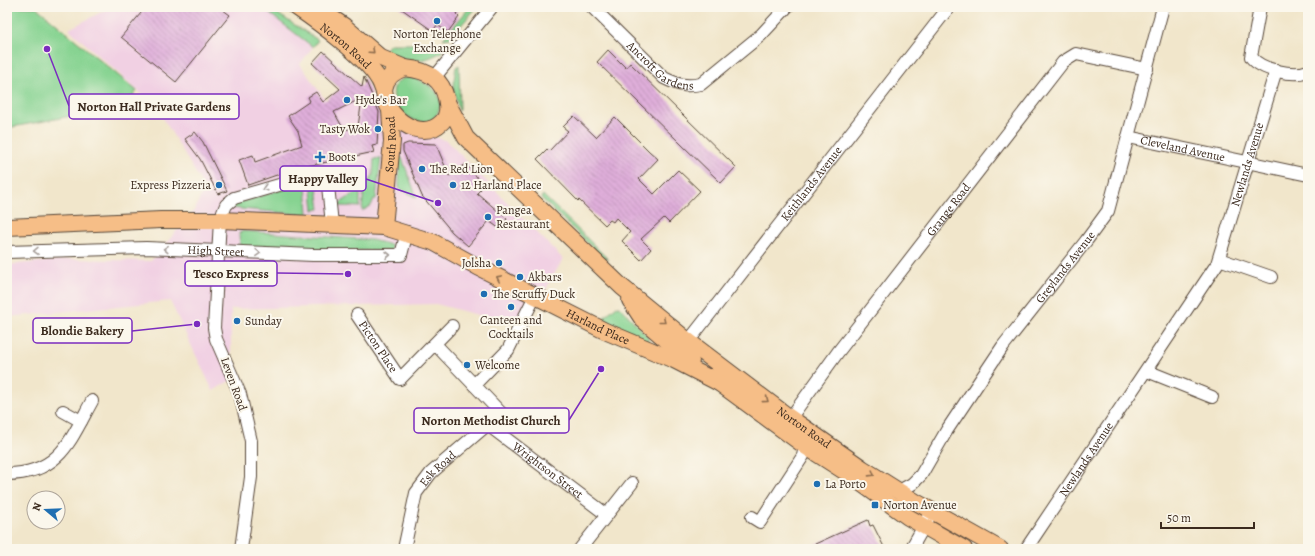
<svg xmlns="http://www.w3.org/2000/svg" width="1315" height="556" viewBox="0 0 1315 556" font-family="Alegreya,serif">
<defs>
<pattern id="building-back-hatch" width="6" height="6" patternUnits="userSpaceOnUse"><rect width="6" height="6" fill="#dfaeda"/><path d="M-1 5l2 2M0 0l6 6M5-1l2 2" fill="none" stroke="#b68eb0"/></pattern>
</defs>
<rect width="100%" height="100%" fill="#fbf7ec"/>
<filter id="ink" filterUnits="userSpaceOnUse"><feTurbulence type="fractalNoise" baseFrequency=".025" numOctaves="2"/><feDisplacementMap in="SourceGraphic" scale="8" xChannelSelector="R" yChannelSelector="G"/><feConvolveMatrix kernelMatrix="1 2 1 2 8 2 1 2 1" color-interpolation-filters="sRGB"/></filter>
<filter id="wash" filterUnits="userSpaceOnUse"><feTurbulence type="fractalNoise" baseFrequency=".012" numOctaves="4" result="noise"/><feDisplacementMap in="SourceGraphic" scale="16" xChannelSelector="R" yChannelSelector="G"/><feGaussianBlur stdDeviation="0.9" result="paint"/><feColorMatrix in="noise" values="0 0 0 0 0 0 0 0 0 0 0 0 0 0 0 0 0 1.4 0 .05"/><feComposite in="paint" operator="in"/></filter>
<g filter="url(#wash)">
<rect width="100%" height="100%" fill="#f1e6cb"/>
<path fill="#f1d0e3" d="M111,7H267L318,40L300,64L328,104L367,84L382,120L447,141L563,259L538,303L513,324L436,304L231,309V380L213,391L170,301L7,317V265L69,259L151,261L196,208L204,187L157,108L69,29Z"/>
<g fill="#86d391" stroke="#607e58">
<path d="M7,7H36L137,91L125,106L7,128Z"/>
<path d="M261,7H267L318,40L313,47Z"/>
<path d="M470,7H477L450,38L443,39Z"/>
<path d="M390,44H438L443,51C421,65 406,61 384,52Z"/>
<path d="M459,65L460,110L459,111L453,87L456,67Z"/>
<path d="M410,77C424,81 446,92 439,110C437,115 434,119 429,121C402,129 375,81 410,77Z"/>
<path d="M399,156L402,158L417,198L399,188Z"/>
<path d="M381,158L376,199H374L371,206L362,211L364,188L373,175L374,159Z"/>
<path d="M316,180L320,209L314,210L311,181Z"/>
<path d="M300,184H306L308,213L307,215L231,208V205Z"/>
<path d="M360,190V207L339,206L340,203Z"/>
<path d="M543,195L609,260L602,257L541,198Z"/>
<path d="M243,231L372,240L392,245L391,251L240,248L239,233Z"/>
<path d="M617,306L620,307L648,337V342L604,322L605,316Z"/>
</g>
<g id="blocks">
<g fill="url(#building-back-hatch)" fill-rule="evenodd">
<path d="M146,7H219L230,15L176,82L121,37Z"/>
<path d="M399,7H461L456,14L459,17L448,32L437,25L433,31Z"/>
<path d="M608,50L626,68L630,63L736,167L721,183L597,62Z"/>
<path d="M323,51L362,87L364,77L379,112L377,145L372,146L374,152L294,169L248,185L239,160L253,155L255,162L302,145L298,131L288,116L310,101L308,97L316,92L323,102L340,89L312,63ZM362,98L358,127L344,130L334,112Z"/>
<path d="M574,116L596,137L615,117L649,151L658,159L639,179L654,194L678,170L700,191L669,223L664,218L641,239L651,249L641,260L622,241L630,232L616,218L613,222L610,220L605,225L579,200L578,201L537,159L547,149L549,151L568,131L563,127Z"/>
<path d="M195,132L203,142L227,191L218,194L200,159L185,139Z"/>
<path d="M408,143L436,144L449,176L466,164L480,181L477,184L481,189L477,193L507,219L500,229L489,221L468,246L452,232L422,196L403,151V145Z"/>
<path d="M868,520L870,526L873,525L885,549H804Z"/>
</g>
</g>
</g>
<g filter="url(#ink)">
<use href="#blocks" fill-opacity="0" stroke="#564638" stroke-width="1"/>
<g fill="none" stroke-linecap="round" stroke-linejoin="round">
<defs>
<g id="minor">
<path id="s1" d="M592,7L664,78C678,85 686,87 701,84L761,35L787,7"/>
<path d="M1260,7L1251,57C1261,70 1293,77 1308,71"/>
<path d="M434,78L492,7"/>
<path id="s2" d="M1128,137L1308,175"/>
<path id="s3" d="M7,252L146,248L313,255H401L407,232"/>
<path d="M1219,259L1271,277"/>
<path id="s4" d="M357,315L400,379L452,326"/>
<path id="s5" d="M684,347L949,7"/>
<path d="M1147,371L1212,397"/>
<path d="M474,385L508,350L535,296"/>
<path d="M63,411L81,421"/>
<path id="s6" d="M786,424L838,352L1063,62L1076,54L1147,69"/>
<path id="s7" d="M488,425L607,515"/>
<path d="M7,474C59,474 70,441 92,401"/>
<path id="s8" d="M899,491L912,484L921,475L947,430L1003,346L1086,241L1108,211L1163,7"/>
<path d="M752,517L760,522L803,456L805,446"/>
<path d="M241,549L251,477V441L240,394L216,339L214,328L220,220L226,205L234,198L317,174L325,179L328,186L332,224"/>
<path id="s9" d="M404,549L416,493L431,473L501,413L435,344"/>
<path d="M580,549L632,483"/>
<path d="M911,549L928,519"/>
<path id="s10" d="M1026,549L1217,264L1276,70"/>
</g>
<g id="major">
<path id="s11" d="M296,7C318,22 366,57 379,80C382,85 383,90 385,95"/>
<path d="M316,7L344,26L381,58L405,68"/>
<path d="M405,68C415,69 426,71 434,78C445,86 453,111 442,122C411,153 353,84 405,68Z"/>
<path id="s12" d="M448,104L466,138L622,287L688,341L786,415L862,468L916,502L1000,549"/>
<path id="s13" d="M7,227L161,220H220L384,227L433,242L478,267L605,331L674,360L719,383"/>
<path id="s14" d="M384,227L392,141L390,110"/>
<path d="M630,300L643,320L691,361"/>
<path d="M711,377L805,446L847,473L908,517L964,549"/>
</g>
</defs>
<use href="#minor" stroke="#564638" stroke-width="14"/>
<use href="#major" stroke="#564638" stroke-width="18"/>
<use href="#minor" stroke="#fff" stroke-width="12"/>
<use href="#major" stroke="#f6be87" stroke-width="16"/>
</g>
<defs><path id="oneway-chevron" d="M-2-3.5L2.5 0L-2 3.5" fill="none" stroke-width="1.6" stroke-linecap="round" stroke-linejoin="round"/></defs>
<g stroke="#8f6d4d">
<use href="#oneway-chevron" transform="translate(372 51) rotate(42)"/>
<use href="#oneway-chevron" transform="translate(499 278) rotate(-154)"/>
<use href="#oneway-chevron" transform="translate(663 321) rotate(39)"/>
<use href="#oneway-chevron" transform="translate(766 400) rotate(37)"/>
<use href="#oneway-chevron" transform="translate(872 474) rotate(32)"/>
</g>
<g stroke="#a79f9a">
<use href="#oneway-chevron" transform="translate(265 188) rotate(164)"/>
<use href="#oneway-chevron" transform="translate(166 249) rotate(-177)"/>
<use href="#oneway-chevron" transform="translate(36 251) rotate(179)"/>
<use href="#oneway-chevron" transform="translate(258 253) rotate(2)"/>
<use href="#oneway-chevron" transform="translate(388 255)"/>
</g>
</g>
<g fill="#1f6fb2" stroke="#fbf7ec" stroke-width="1.5">
<circle cx="437" cy="21" r="4"/>
<circle cx="347" cy="100" r="4"/>
<circle cx="378" cy="129" r="4"/>
<path d="M318 151h4v4h4v4h-4v4h-4v-4h-4v-4h4z"/>
<circle cx="422" cy="169" r="4"/>
<circle cx="219" cy="185" r="4"/>
<circle cx="453" cy="185" r="4"/>
<circle cx="488" cy="217" r="4"/>
<circle cx="499" cy="263" r="4"/>
<circle cx="520" cy="277" r="4"/>
<circle cx="484" cy="294" r="4"/>
<circle cx="511" cy="307" r="4"/>
<circle cx="237" cy="321" r="4"/>
<circle cx="467" cy="365" r="4"/>
<circle cx="817" cy="484" r="4"/>
<rect x="871" y="501" width="8" height="8" rx="2"/>
</g>
<g text-anchor="middle" dominant-baseline="central" stroke-width="4" stroke-linejoin="round" paint-order="stroke">
<g font-size="12" fill="#3b2a1e" stroke="#fbf7ec" text-anchor="start">
<text x="437" y="34" text-anchor="middle">Norton Telephone<tspan x="437" dy="14">Exchange</tspan></text>
<text x="355" y="100">Hyde's Bar</text>
<text x="370" y="129" text-anchor="end">Tasty Wok</text>
<text x="328" y="157">Boots</text>
<text x="430" y="169">The Red Lion</text>
<text x="211" y="185" text-anchor="end">Express Pizzeria</text>
<text x="461" y="185">12 Harland Place</text>
<text x="496" y="210">Pangea<tspan x="496" dy="14">Restaurant</tspan></text>
<text x="491" y="263" text-anchor="end">Jolsha</text>
<text x="528" y="277">Akbars</text>
<text x="492" y="294">The Scruffy Duck</text>
<text x="511" y="320" text-anchor="middle">Canteen and<tspan x="511" dy="14">Cocktails</tspan></text>
<text x="245" y="321">Sunday</text>
<text x="475" y="365">Welcome</text>
<text x="825" y="484">La Porto</text>
<text x="883" y="505">Norton Avenue</text>
</g>
<g font-size="12" fill="#3b2a1e" stroke="#fbf7ec">
<text stroke="none"><textPath href="#s11" startOffset="63">Norton Road</textPath></text>
<text stroke="none"><textPath href="#s1" startOffset="92">Ancroft Gardens</textPath></text>
<text stroke="none"><textPath href="#s14" startOffset="83">South Road</textPath></text>
<text stroke="none"><textPath href="#s2" startOffset="56">Cleveland Avenue</textPath></text>
<text stroke="none"><textPath href="#s10" startOffset="447">Newlands Avenue</textPath></text>
<text stroke="none"><textPath href="#s5" startOffset="207">Keithlands Avenue</textPath></text>
<text stroke="none"><textPath href="#s6" startOffset="269">Grange Road</textPath></text>
<text stroke="none"><textPath href="#s3" startOffset="209">High Street</textPath></text>
<text stroke="none"><textPath href="#s8" startOffset="281">Greylands Avenue</textPath></text>
<text stroke="none"><textPath href="#s13" startOffset="614">Harland Place</textPath></text>
<text stroke="none"><textPath href="#s4" startOffset="38">Picton Place</textPath></text>
<text transform="translate(234 384) rotate(70)">Leven Road</text>
<text stroke="none"><textPath href="#s12" startOffset="484">Norton Road</textPath></text>
<text stroke="none"><textPath href="#s10" startOffset="108">Newlands Avenue</textPath></text>
<text stroke="none"><textPath href="#s9" startOffset="90">Esk Road</textPath></text>
<text stroke="none"><textPath href="#s7" startOffset="75">Wrightson Street</textPath></text>
</g>
</g>
<path fill="none" stroke="#7b2cbf" stroke-width="1.5" d="M47 49L69 106M438 203L366 179M348 274L277 273M197 324L132 331M601 369L569 420"/>
<g fill="#7b2cbf" stroke="#fbf7ec" stroke-width="1.5">
<circle cx="47" cy="49" r="4"/>
<circle cx="438" cy="203" r="4"/>
<circle cx="348" cy="274" r="4"/>
<circle cx="197" cy="324" r="4"/>
<circle cx="601" cy="369" r="4"/>
</g>
<g fill="#fbf7ec" stroke="#7b2cbf" stroke-width="1.5">
<rect x="69" y="94" width="170" height="25" rx="4"/>
<rect x="280" y="166" width="86" height="25" rx="4"/>
<rect x="185" y="261" width="92" height="25" rx="4"/>
<rect x="33" y="318" width="99" height="25" rx="4"/>
<rect x="414" y="408" width="155" height="25" rx="4"/>
</g>
<g font-size="13" text-anchor="middle" font-weight="bold" fill="#3b2a1e">
<text x="154" y="111">Norton Hall Private Gardens</text>
<text x="323" y="183">Happy Valley</text>
<text x="231" y="278">Tesco Express</text>
<text x="82" y="335">Blondie Bakery</text>
<text x="491" y="425">Norton Methodist Church</text>
</g>
<rect width="1315" height="556" fill="none" stroke="#fbf7ec" stroke-width="24"/>
<g transform="translate(46 510) rotate(289)"><circle r="19" fill="#fbf7ec" stroke="#aea59a"/>
<path d="M0-3L7 15L0 10L-7 15Z" fill="#1f6fb2"/>
<text y="-6" font-size="11" font-weight="bold" text-anchor="middle" fill="#3b2a1e">N</text>
</g>
<path d="M1161 522v6h93v-6" fill="none" stroke="#3b2a1e" stroke-width="2"/>
<text x="1167" y="522" font-size="12" fill="#3b2a1e" stroke="#fbf7ec" stroke-width="3" paint-order="stroke">50 m</text>
</svg>
